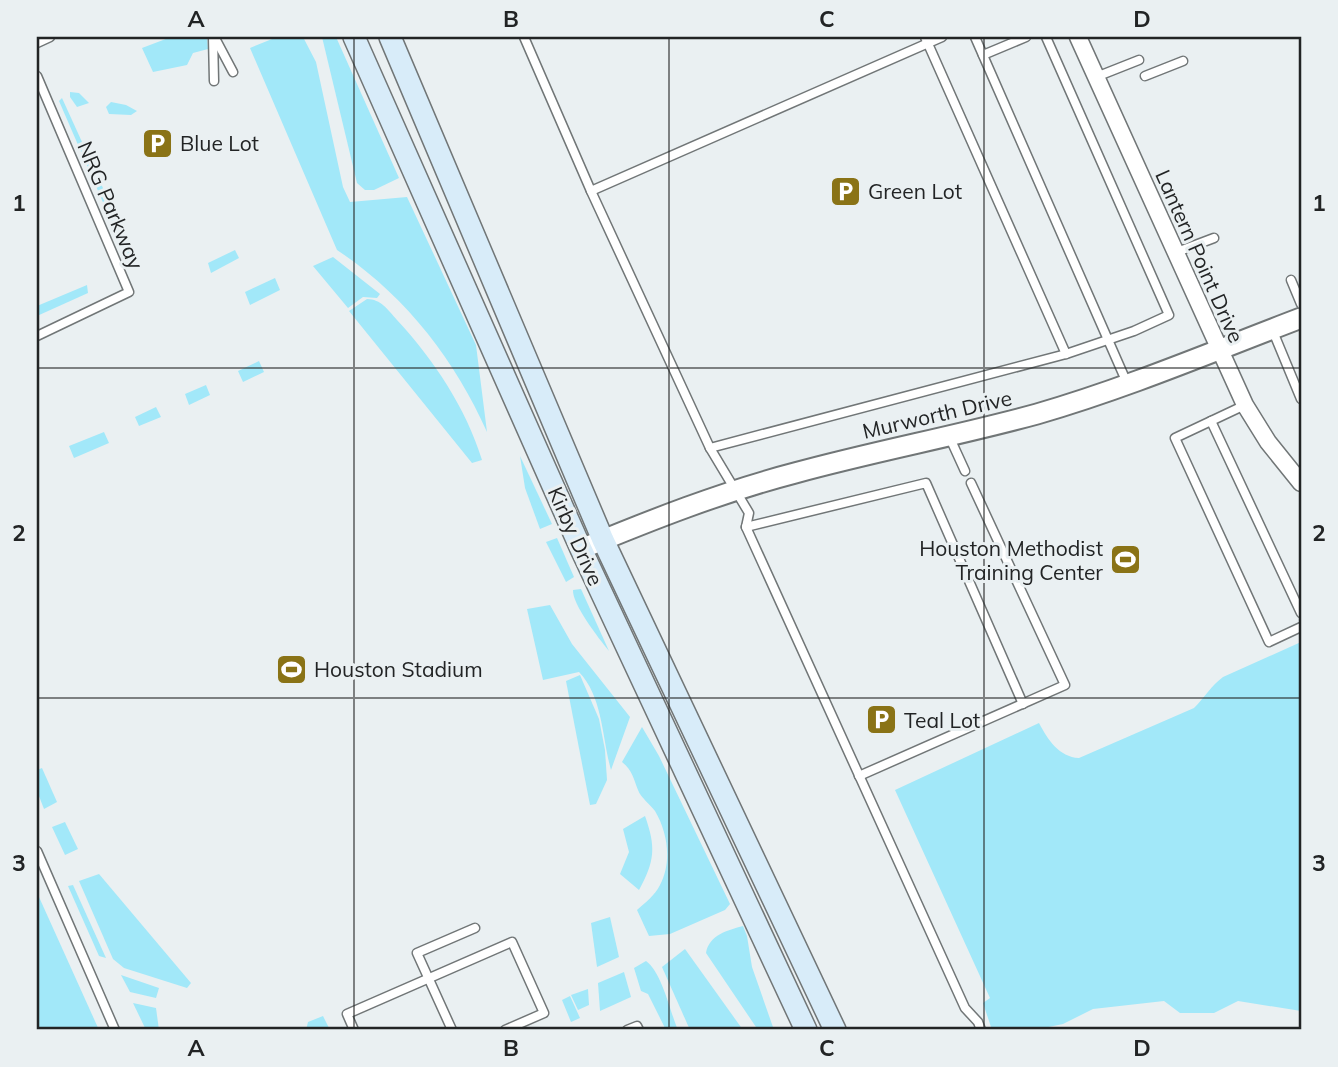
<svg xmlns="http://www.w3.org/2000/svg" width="1338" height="1067" viewBox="0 0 1338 1067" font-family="Mulish,sans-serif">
<rect width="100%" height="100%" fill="#eaf0f2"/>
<g fill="#a2e8f9">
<path d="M171,37H207L208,49L193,53L187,65L153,72L142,48Z"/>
<path d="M277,37H303L316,62L343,187L350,202L407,197L476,345L487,432C455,360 405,295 337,250L250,48Z"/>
<path d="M322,37H336L399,178L374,190H365L357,183Z"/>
<path d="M70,92L79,93L89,103L77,107L70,97Z"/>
<path d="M62,98L138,265L131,267L59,101Z"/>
<path d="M111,102L126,105L137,111L131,115L109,114L106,107Z"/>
<path d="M235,250L239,258L211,273L208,263Z"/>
<path d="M333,257L380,294L377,298L363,297L348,308L313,266Z"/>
<path d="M275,278L280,290L250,305L245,292Z"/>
<path d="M87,285L88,293L37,316V306Z"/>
<path d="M367,299C381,299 388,310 397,320C434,360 466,408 482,460L472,463L349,311Z"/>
<path d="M259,361L264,372L243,382L238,371Z"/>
<path d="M206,385L210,395L189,405L185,394Z"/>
<path d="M156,407L161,417L139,426L135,417Z"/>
<path d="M104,432L109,443L74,458L69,446Z"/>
<path d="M520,456L552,524L540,529L525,488Z"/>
<path d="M557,538L574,577L566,582L546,542Z"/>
<path d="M581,589L609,651C599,639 572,604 573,590Z"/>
<path d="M550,605L572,644L630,717L611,770C602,738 603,697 579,672L543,680L527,609Z"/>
<path d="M1301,642V1011L1238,1001L1214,1013H1180L1164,1001L1093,1009L1063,1024L1034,1030H992L983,1003L990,998L895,790L1039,723C1048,740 1059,757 1079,758L1194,708C1205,697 1211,686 1223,677Z"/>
<path d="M580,675L599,719L605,750L607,780L596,804L590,805L566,681Z"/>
<path d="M642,727L659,756L730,904L725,910L670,934L649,936L637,910C645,903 655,895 660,885C672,862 668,833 655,811C650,804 641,798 638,790C633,778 633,771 622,762Z"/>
<path d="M42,768L57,802L44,809L37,791V770Z"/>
<path d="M645,816C656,847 655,861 639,890L620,874L629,852L623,829Z"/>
<path d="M65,822L78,849L65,855L52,827Z"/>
<path d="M99,874L191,983L187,988L124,968L113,959L79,881Z"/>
<path d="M73,885L106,958L99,956L68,886Z"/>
<path d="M37,893L39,897L99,1030H37Z"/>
<path d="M610,917L619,957L597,967L591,923Z"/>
<path d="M743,926L747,936L752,967L774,1030H758L706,953C709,935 728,930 743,926Z"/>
<path d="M685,949L743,1030H690L662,967Z"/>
<path d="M646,961C662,972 670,1012 678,1030H666L648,994L641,991L634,968Z"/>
<path d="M624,972L631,997L600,1011L598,983Z"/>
<path d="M121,975L159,988L156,998L130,992Z"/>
<path d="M588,989L589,1005L578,1010L571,995Z"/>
<path d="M570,996L580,1018L571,1022L562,1000Z"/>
<path d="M133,1003L156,1008L159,1030H146Z"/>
<path d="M323,1016L330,1030H306L308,1022Z"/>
</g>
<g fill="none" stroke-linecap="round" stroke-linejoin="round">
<defs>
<g id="service">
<path d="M213,37L214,81"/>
<path d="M524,37L591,191L710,448L749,513L746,527L965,1008L978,1022L981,1030"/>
<path d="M925,37L1066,354"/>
<path d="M975,37L1127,383"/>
<path d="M215,38L233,72"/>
<path d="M37,43L50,37"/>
<path d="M983,55L1026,37"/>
<path d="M37,76L129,292L37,336"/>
<path d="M1145,76L1183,61"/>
<path d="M1096,77L1139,60"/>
<path d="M591,191L942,37"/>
<path d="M1177,252L1214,238"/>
<path d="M1291,280L1301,304"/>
<path d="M1272,329L1301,399"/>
<path d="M1245,405L1175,438L1269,642L1301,627"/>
<path d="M1211,421L1301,613"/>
<path d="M949,436L965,471"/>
<path d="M710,448L1066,354L1134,331L1169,315L1046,37"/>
<path d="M746,527L926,483L1023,704"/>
<path d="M859,776L1065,685L971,483"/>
<path d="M37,851L115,1030"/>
<path d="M354,1030L347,1014L512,942L544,1013L505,1030"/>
<path d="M452,1030L417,953L475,928"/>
<path d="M627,1030L637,1026L639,1030"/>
</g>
<path id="minor" d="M1078,37L1245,405L1268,442L1301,483"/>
<path id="tertiary" d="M581,549C651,520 722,492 795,473C875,451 957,436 1037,414C1127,388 1214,351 1301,318"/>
<g id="secondary">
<path d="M354,37L581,549L806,1030"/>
<path d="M390,37L603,540L835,1030"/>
</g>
</defs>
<use href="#service" stroke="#717677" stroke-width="11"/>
<use href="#minor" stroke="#717677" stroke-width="19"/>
<use href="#tertiary" stroke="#717677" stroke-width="23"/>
<use href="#secondary" stroke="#717677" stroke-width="24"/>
<use href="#service" stroke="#fff" stroke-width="8"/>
<use href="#minor" stroke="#fff" stroke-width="16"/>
<use href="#tertiary" stroke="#fff" stroke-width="19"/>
<use href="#secondary" stroke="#d8ecf9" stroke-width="21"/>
</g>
<path fill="none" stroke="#222425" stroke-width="2" stroke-opacity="0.55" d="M354,37V1030M669,37V1030M984,37V1030M37,368H1301M37,698H1301"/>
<defs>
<symbol id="parking-square" viewBox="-11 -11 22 22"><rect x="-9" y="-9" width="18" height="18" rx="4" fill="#8a7316" stroke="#eaf0f2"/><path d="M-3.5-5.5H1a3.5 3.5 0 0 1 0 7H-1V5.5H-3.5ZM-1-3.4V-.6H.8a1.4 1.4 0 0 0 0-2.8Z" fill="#fff"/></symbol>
<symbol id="stadium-square" viewBox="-11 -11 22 22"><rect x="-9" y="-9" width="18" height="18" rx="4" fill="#8a7316" stroke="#eaf0f2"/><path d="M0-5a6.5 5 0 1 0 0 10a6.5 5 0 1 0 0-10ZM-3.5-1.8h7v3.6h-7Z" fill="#fff"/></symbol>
</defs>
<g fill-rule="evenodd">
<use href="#parking-square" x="140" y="126" width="35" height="35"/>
<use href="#parking-square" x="828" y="174" width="35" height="35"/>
<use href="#stadium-square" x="1108" y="542" width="35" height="35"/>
<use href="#stadium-square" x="274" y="652" width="35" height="35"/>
<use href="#parking-square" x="864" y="702" width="35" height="35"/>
</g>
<g text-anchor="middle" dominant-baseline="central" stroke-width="6" stroke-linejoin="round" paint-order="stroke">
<g font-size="21" fill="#222425" stroke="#eaf0f2" text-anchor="start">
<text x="180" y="143">Blue Lot</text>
<text x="868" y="191">Green Lot</text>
<text x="1103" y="548" text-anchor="end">Houston Methodist<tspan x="1103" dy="24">Training Center</tspan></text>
<text x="314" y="669">Houston Stadium</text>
<text x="904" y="720">Teal Lot</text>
</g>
<g font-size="21" fill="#222425" stroke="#eaf0f2">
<text transform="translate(111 205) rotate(67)">NRG Parkway</text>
<text transform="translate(1200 256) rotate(66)">Lantern Point Drive</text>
<text transform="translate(937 414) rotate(-13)">Murworth Drive</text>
<text transform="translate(576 536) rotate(66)">Kirby Drive</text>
</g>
</g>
<rect width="1338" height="1067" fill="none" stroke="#eaf0f2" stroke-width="77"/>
<rect x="38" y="38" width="1262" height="990" fill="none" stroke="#222425" stroke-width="2.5"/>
<g font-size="23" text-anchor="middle" font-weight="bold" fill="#222425">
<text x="196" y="27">A</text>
<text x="511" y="27">B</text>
<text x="827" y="27">C</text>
<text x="1142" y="27">D</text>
<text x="19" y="211">1</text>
<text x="1319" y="211">1</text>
<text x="19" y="541">2</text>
<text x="1319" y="541">2</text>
<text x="19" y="871">3</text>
<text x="1319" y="871">3</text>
<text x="196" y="1056">A</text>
<text x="511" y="1056">B</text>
<text x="827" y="1056">C</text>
<text x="1142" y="1056">D</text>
</g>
</svg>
